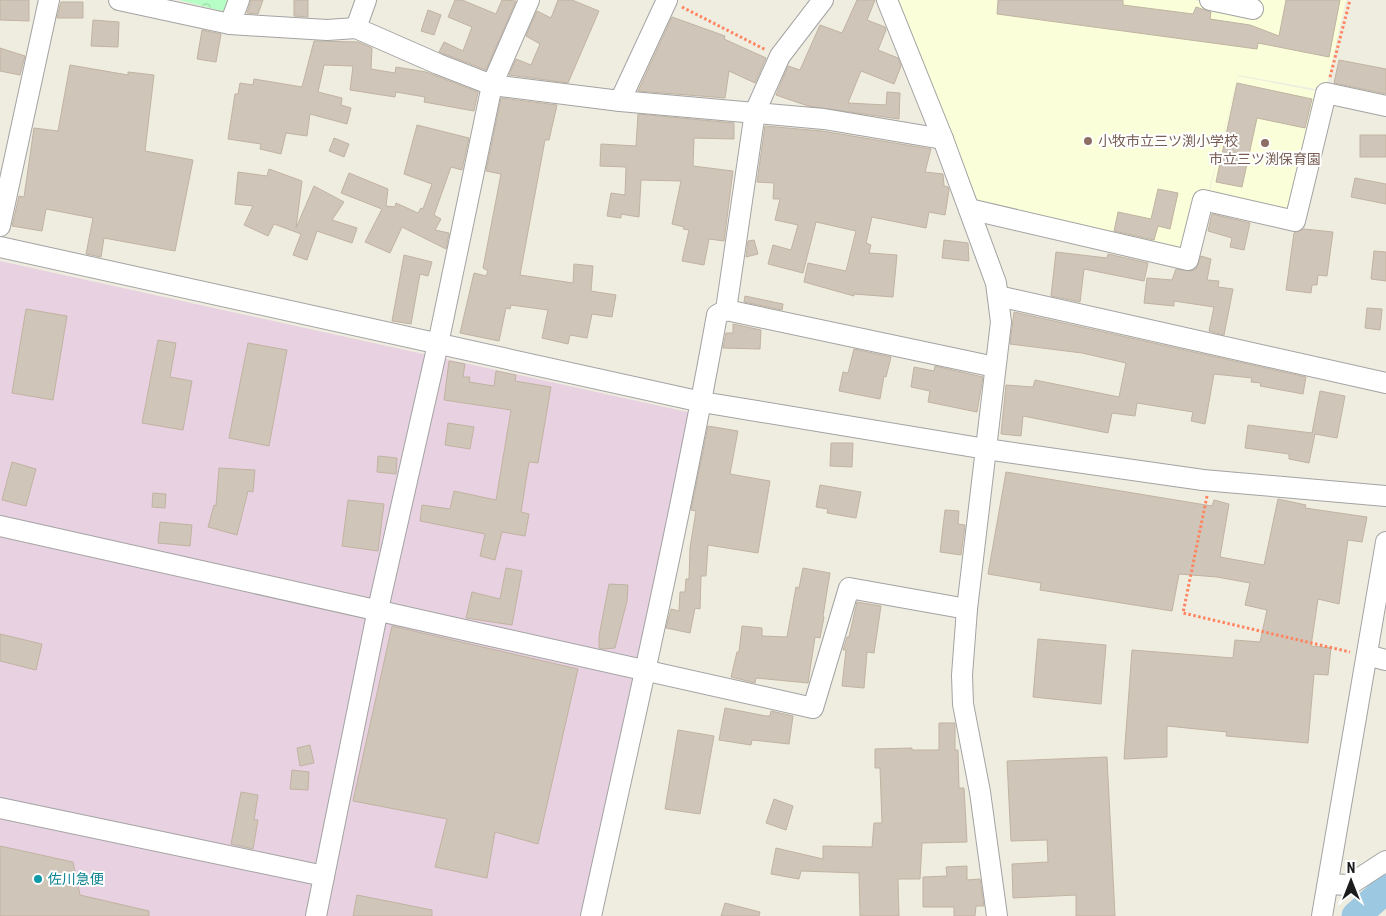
<svg xmlns="http://www.w3.org/2000/svg" width="1386" height="916" viewBox="0 0 1386 916" font-family="'Roboto Condensed','Noto Sans JP',sans-serif">
<defs>
<pattern id="park-crowns" width="20" height="18" patternUnits="userSpaceOnUse" patternTransform="scale(1.25)"><rect width="20" height="18" fill="#b7fec6"/><path d="M2 6a3 3 0 1 1 6 0M12 15a3 3 0 1 1 6 0" fill="none" stroke="#9dd9aa"/></pattern>
</defs>
<rect width="100%" height="100%" fill="#efece0"/>
<path fill="#e8d1e1" d="M0,261L692,413L582,916H0Z"/>
<g fill="#faffd9">
<path d="M898,0H1194L1257,13L1260,0H1346L1327,84L1321,90L1238,75L1208,194L1195,192L1182,246L1175,249L983,205L978,201Z"/>
<path d="M1238,76L1321,92L1289,212L1209,194Z"/>
</g>
<path fill="url(#park-crowns)" d="M179,0H229L226,12Z"/>
<g fill="none" stroke-linecap="round" stroke-linejoin="round">
<path stroke="#9cc9e1" stroke-width="29" d="M1356,916L1386,889"/>
</g>
<g fill="#cfc5b9" stroke="#c1b3a1">
<path d="M0,0H29V21L0,20Z"/>
<path d="M251,0H263L258,14L247,13Z"/>
<path d="M294,0H308V17L294,16Z"/>
<path d="M455,0H462L496,14L502,0L516,1L486,70L439,52L444,42L463,51L472,27L448,17Z"/>
<path d="M558,0H572L599,11L568,83L509,75L516,59L531,65L540,44L526,36L537,11L551,18Z"/>
<path d="M857,0H875L867,20L885,27L886,30L878,50L898,58L901,66L894,84L861,71L848,103L886,105L887,92L900,93L899,119L808,106L776,95L788,66L800,70L820,25L842,33Z"/>
<path d="M998,0H1123V5L1193,14L1196,7L1211,12L1210,19L1250,25L1279,36L1286,0H1340L1329,57L1258,43L1257,49L997,14Z"/>
<path d="M61,2H83V18H57Z"/>
<path d="M428,10L441,15L434,35L421,31Z"/>
<path d="M672,17L725,36L724,39L766,58L755,83L729,71L725,98L638,91Z"/>
<path d="M93,20L119,22L118,47L91,46Z"/>
<path d="M202,30L221,34L216,62L197,59Z"/>
<path d="M314,41L358,42L372,48L371,69L395,73L396,67L426,72L478,92L474,111L424,102L425,97L396,92L395,97L350,90L353,66L324,65L318,92L342,98L341,105L351,108L347,124L310,114L307,136L286,133L281,154L260,149L261,144L228,139L235,94H238L240,83L253,85L254,79L302,87Z"/>
<path d="M0,48L25,56L20,75L0,71Z"/>
<path d="M1339,60L1386,69V94L1334,83Z"/>
<path d="M70,65L128,75V72L154,75L145,151L193,160L175,251L104,238L101,257L86,254L93,218L46,209L42,231L12,226L19,196L24,197L34,128L58,131Z"/>
<path d="M1237,83L1312,99L1305,128L1257,118L1242,187L1216,182Z"/>
<path d="M501,98L557,105L549,140H545L520,275L573,283L574,264L593,266L591,291L616,295L612,317L592,314L587,338L570,335L568,344L542,338L548,310L511,305L510,309L506,308L499,341L460,333L474,273L486,276L488,271L483,268L501,174L486,171Z"/>
<path d="M638,114L734,123V139L694,138L693,166L733,171L724,241L709,239L704,265L682,261L689,230L683,229L684,227L672,224L681,181L641,180L639,217L621,214V218L607,216L611,193L625,195L626,167L600,166L601,144L636,146Z"/>
<path d="M417,125L469,138L462,170L451,167L434,215L441,219L435,230L449,233L446,249L402,227L390,253L365,242L382,209L341,193L349,173L388,189L386,206L395,207L396,203L418,213L421,208L423,209L432,184L404,174Z"/>
<path d="M765,126L822,131L931,149L925,172L943,174L944,186L948,187L949,190L945,215L929,212L926,228L872,217L866,243L871,245L869,253L897,255L893,297L854,294V296L804,282L808,263L846,271L856,231L816,222L803,273L768,264L773,245L791,250L798,225L775,220L780,199H773L774,183L757,182Z"/>
<rect x="1360" y="135" width="26" height="22"/>
<path d="M334,138L349,144L344,157L329,151Z"/>
<path d="M269,169L302,181L296,228L314,186L344,202L332,220L357,228L352,243L317,231L307,260L293,255L301,234L274,224L268,236L244,225L253,206L235,204L238,172L267,176Z"/>
<path d="M1355,178L1386,184V204L1351,197Z"/>
<path d="M1158,189L1178,193L1170,229L1158,226L1154,240L1114,231L1118,212L1151,219Z"/>
<path d="M1212,214L1250,223L1244,250L1230,247L1232,238L1208,231Z"/>
<path d="M1304,229L1333,232L1327,276L1318,275L1317,285H1312L1311,293L1286,290L1294,233Z"/>
<path d="M754,240L758,254L746,257L748,241Z"/>
<path d="M944,240L968,243L969,261L942,258Z"/>
<path d="M1374,251L1386,252V281L1371,279Z"/>
<path d="M1056,252L1107,258L1108,254L1148,263L1144,281L1084,269L1080,302L1051,296Z"/>
<path d="M404,255L432,262L428,276L420,274L411,324L392,321Z"/>
<path d="M1201,256L1211,259L1207,280L1219,281L1218,287L1233,289L1224,335L1209,331L1214,307L1174,301V306L1144,303L1147,278L1172,280L1176,269L1191,271L1196,269Z"/>
<path d="M745,296L783,304L782,310L744,302Z"/>
<path d="M1367,308L1382,309L1380,330L1365,328Z"/>
<path d="M26,309L67,316L53,400L12,393Z"/>
<path d="M1014,312L1306,377L1303,394L1260,386L1261,383L1251,382L1252,378L1214,374L1205,424L1191,421L1193,412L1137,403L1135,416L1112,413L1108,433L1023,416L1021,436L1001,434L1006,385L1033,387L1035,380L1119,397L1126,363L1082,353L1010,344Z"/>
<path d="M733,324L761,330L760,349L723,348L726,333H733Z"/>
<path d="M158,340L176,343L170,377L192,381L183,430L142,423Z"/>
<path d="M248,343L287,350L269,446L229,438Z"/>
<path d="M854,349L891,357L886,377L884,376L880,399L839,391L843,372L848,373Z"/>
<path d="M449,361L465,364L463,377H470L469,382L494,386L496,371L516,375L515,381L551,387L538,463L529,462L521,512L529,514L525,536L502,532L495,560L480,556L485,534L420,521L422,505L450,509L454,491L496,500L511,410L444,400Z"/>
<path d="M935,366L983,377L977,412L928,402L930,391L911,387L914,367L934,371Z"/>
<path d="M1320,391L1345,396L1337,438L1315,434L1309,463L1289,459V454L1245,448L1248,425L1312,433Z"/>
<path d="M448,423L474,427L470,449L445,445Z"/>
<path d="M708,426L738,431L730,474L770,481L758,553L708,545L706,576H701L700,609L695,608L690,633L666,628L671,609L679,611L680,592H685L686,579H689L690,548L696,511L691,510Z"/>
<path d="M831,443H853L852,467L830,466Z"/>
<path d="M378,456L397,458L396,474L377,472Z"/>
<path d="M12,462L36,469L26,506L2,500Z"/>
<path d="M219,468L255,470L253,492L248,491L237,535L208,527L214,505L216,506Z"/>
<path d="M1006,472L1212,506L1214,500L1229,504L1220,557L1264,565L1278,499L1306,505L1305,508L1367,517L1362,542L1348,540L1339,604L1318,599L1311,646L1331,648L1328,675L1314,674L1308,743L1226,736L1227,732L1167,726V757L1124,759L1132,650L1233,658L1235,640L1260,642L1267,610L1245,605L1250,583L1217,577L1179,574L1172,611L1040,590L1041,583L988,574Z"/>
<path d="M820,485L861,492L856,518L827,513L828,509L816,507Z"/>
<path d="M153,493L166,494L165,508L152,507Z"/>
<path d="M348,500L384,504L378,551L342,546Z"/>
<path d="M945,510L959,511L958,524L965,525L961,555L940,552Z"/>
<path d="M160,522L192,525L190,546L158,543Z"/>
<path d="M506,568L522,571L512,625L466,618L472,592L500,599Z"/>
<path d="M803,568L830,573L823,616L824,617L820,638L815,637L808,683L756,678L755,683L731,677L737,652H739L742,626L762,628V636L787,637L796,587L799,588Z"/>
<path d="M609,584L628,585L627,601L615,648L604,649L599,648V636Z"/>
<path d="M857,602L881,606L874,653L867,652L864,688L842,686L846,650H843L847,637H849Z"/>
<path d="M392,626L578,669L538,844L495,832L487,878L435,867L447,819L353,801Z"/>
<path d="M0,634L42,644L36,670L0,661Z"/>
<path d="M1038,639L1106,645L1101,704L1033,697Z"/>
<path d="M725,708L766,716H770L771,711L793,716L789,744L752,740L751,745L719,740Z"/>
<path d="M939,723H955V750H958L959,788H964L967,842L922,843L920,879H898L899,916H860L859,873L801,871L799,879L771,874L776,848L823,859V846L872,847L874,823H882L880,768H875V749L912,748V750H939Z"/>
<path d="M678,730L714,736L700,814L665,809Z"/>
<path d="M310,745L314,763L300,766L297,748Z"/>
<path d="M1107,757L1115,916H1076V895L1013,898L1012,864L1048,862L1047,840L1011,841L1007,761Z"/>
<path d="M292,770L309,772L308,790L290,789Z"/>
<path d="M241,792L258,795L254,820H258L253,849L231,844Z"/>
<path d="M774,799L793,806L786,830L766,823Z"/>
<path d="M0,846L73,862L80,895L149,911V916H0Z"/>
<path d="M967,866V880L980,879L984,906H976L975,916H954V907H923V877L947,876L946,867Z"/>
<path d="M357,895L432,910V916H353Z"/>
<path d="M725,903L760,912L759,916H721Z"/>
</g>
<g fill="none" stroke-linecap="round" stroke-linejoin="round">
<defs>
<g id="minor">
<path d="M119,0L230,24L327,30L356,28L438,64L492,85L620,101L824,119L943,139"/>
<path d="M887,0L943,139L996,283L1001,322L967,609L962,675L963,704L980,792L997,916"/>
<path d="M1210,0L1253,9"/>
<path d="M230,24L239,0"/>
<path d="M356,28L366,0"/>
<path d="M620,101L667,0"/>
<path d="M969,209L1188,260L1203,200L1295,221L1326,93L1386,106"/>
<path d="M0,226L49,0"/>
<path d="M0,247L702,402L986,449L1203,480L1386,496"/>
<path d="M998,296L1386,383"/>
<path d="M726,310L995,367"/>
<path d="M0,526L813,708L849,588L967,609"/>
<path d="M1367,655L1386,660"/>
<path d="M0,808L324,876"/>
<path d="M1328,884L1349,885L1386,861"/>
<path d="M316,916L378,609L438,344L492,85L529,0"/>
<path d="M591,916C635,716 681,516 717,315L726,310L755,112L780,56L823,0"/>
<path d="M1322,916L1386,542"/>
</g>
</defs>
<use href="#minor" stroke="#a3a3a3" stroke-width="22"/>
<g stroke="#ff8561" stroke-width="3" stroke-dasharray="2.5 2.5" stroke-linecap="butt">
<path d="M682,7L766,50"/>
<path d="M1330,77L1350,0"/>
<path d="M1207,496L1183,613L1350,652"/>
</g>
<use href="#minor" stroke="#fff" stroke-width="20"/>
</g>
<g fill="#8d6e63" stroke="#fff" stroke-width="2">
<circle cx="1088" cy="141" r="5"/>
<circle cx="1265" cy="143" r="5"/>
</g>
<circle fill="#0f9aa8" stroke="#fff" stroke-width="2" cx="38" cy="879" r="5"/>
<g text-anchor="middle" dominant-baseline="central" stroke-width="4" stroke-linejoin="round" paint-order="stroke">
<g font-size="14" fill="#785e54" stroke="#fff" text-anchor="start">
<text x="1098" y="141">小牧市立三ツ渕小学校</text>
<text x="1265" y="159" text-anchor="middle">市立三ツ渕保育園</text>
</g>
<g font-size="14" fill="#0d838f" stroke="#fff" text-anchor="start">
<text x="48" y="879">佐川急便</text>
</g>
</g>
<g transform="translate(1351 881)" stroke="#ffffff" stroke-width="4" paint-order="stroke">
<path d="M0-4L9 19L0 12L-9 19Z" fill="#1c1c1c"/>
<text y="-8" font-size="14" font-weight="bold" text-anchor="middle" fill="#1c1c1c">N</text>
</g>
</svg>
